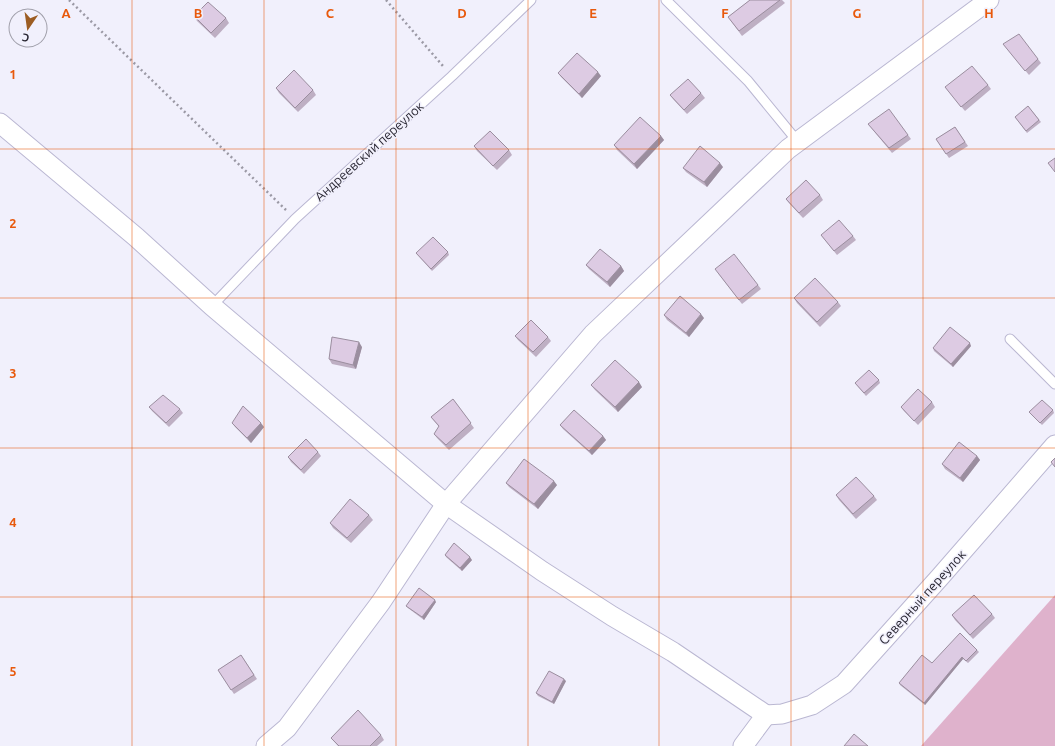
<svg xmlns="http://www.w3.org/2000/svg" width="1055" height="746" viewBox="0 0 1055 746" font-family="Ubuntu,sans-serif">
<rect width="100%" height="100%" fill="#f1f0fc"/>
<path fill="#dfb2cc" d="M1055,595V746H921Z"/>
<g fill="none" stroke-linecap="round" stroke-linejoin="round">
<defs>
<g id="service">
<path d="M666,0L748,81L798,142"/>
<path d="M212,306L295,219L452,76L531,0"/>
<path d="M1010,339L1055,384"/>
</g>
<g id="minor">
<path d="M0,123L136,237L212,306L446,504L542,571L612,616L673,652L766,715"/>
<path d="M766,715L782,714L812,705L844,684L940,577L1055,445"/>
<path d="M266,746L287,728L381,602L446,504L593,334L788,149L989,0"/>
<path d="M743,746L766,715"/>
</g>
</defs>
<use href="#service" stroke="#bab7d2" stroke-width="11"/>
<use href="#minor" stroke="#bab7d2" stroke-width="21"/>
<g stroke="#9b99a5" stroke-width="2.5" stroke-dasharray="2 3" stroke-linecap="butt">
<path d="M69,0L286,210"/>
<path d="M386,0L443,66"/>
</g>
<use href="#service" stroke="#fff" stroke-width="9"/>
<use href="#minor" stroke="#fff" stroke-width="19"/>
</g>
<g fill="#beafc3">
<path d="M750,0H782L785,3L742,36L728,17Z"/>
<path d="M194,16L226,18L229,23L215,38L197,21Z"/>
<path d="M1003,44L1038,59L1041,63L1029,75Z"/>
<path d="M558,73L601,76L582,98L561,77Z"/>
<path d="M988,85L991,89L965,111L945,87Z"/>
<path d="M276,88L313,90L316,95L298,112L279,93Z"/>
<path d="M701,93L705,98L687,114L674,100L670,95Z"/>
<path d="M1028,106L1041,122L1027,133L1015,117Z"/>
<path d="M868,124L908,135L911,139L892,153Z"/>
<path d="M955,127L968,146L949,158L936,139Z"/>
<path d="M661,136L664,140L637,169L617,150L614,145Z"/>
<path d="M474,146L509,150L512,155L497,170L477,151Z"/>
<path d="M723,167L707,187L686,172L683,168Z"/>
<path d="M820,195L823,200L803,218L789,203L786,199Z"/>
<path d="M821,235L853,236L856,240L837,255Z"/>
<path d="M448,252L449,255L432,271L416,253Z"/>
<path d="M586,265L621,266L624,271L610,287L589,269Z"/>
<path d="M718,273L758,285L761,289L742,304Z"/>
<path d="M794,298L838,302L841,306L820,327L797,303Z"/>
<path d="M664,315L704,318L689,337L667,320Z"/>
<path d="M515,336L548,337L551,341L536,357L518,340Z"/>
<path d="M971,346L953,367L934,351L933,348Z"/>
<path d="M362,347L356,369L332,364L329,359Z"/>
<path d="M879,380L880,383L866,396L855,383Z"/>
<path d="M591,385L642,387L618,412L595,390Z"/>
<path d="M453,399L474,428L449,450L437,438L434,434L439,427L431,417Z"/>
<path d="M932,402L935,407L918,425L904,411L901,407Z"/>
<path d="M149,407L180,409L183,413L169,427L152,411Z"/>
<path d="M1053,410L1054,413L1042,425L1029,412Z"/>
<path d="M232,423L264,427L251,443L235,427Z"/>
<path d="M560,425L603,436L606,440L592,455L563,429Z"/>
<path d="M318,452L321,456L304,474L291,462L288,457Z"/>
<path d="M977,456L980,460L963,482L945,469L942,464Z"/>
<path d="M506,483L557,485L538,509L509,487Z"/>
<path d="M836,495L874,496L877,500L856,519L839,500Z"/>
<path d="M369,515L373,520L351,543L333,528L330,523Z"/>
<path d="M445,555L472,560L462,571L446,557Z"/>
<path d="M436,602L424,620L408,608L406,606Z"/>
<path d="M992,614L995,618L973,639L955,620L952,615Z"/>
<path d="M977,650L979,652L968,663L963,659L925,705L900,685L899,683L932,663Z"/>
<path d="M241,655L257,679L234,694L218,670Z"/>
<path d="M566,681L554,704L538,696L536,693Z"/>
<path d="M381,735L384,740L377,746H338L331,738Z"/>
</g>
<g fill="#9b8e9f">
<path d="M598,72L601,76L582,98L579,94Z"/>
<path d="M661,136L664,140L637,169L634,164Z"/>
<path d="M720,163L723,167L707,187L704,182Z"/>
<path d="M621,266L624,271L610,287L607,282Z"/>
<path d="M701,314L704,318L689,337L686,333Z"/>
<path d="M359,342L362,347L356,369L353,365Z"/>
<path d="M970,343L971,346L953,367L951,364Z"/>
<path d="M639,382L642,387L618,412L615,407Z"/>
<path d="M261,423L264,427L251,443L247,438Z"/>
<path d="M603,436L606,440L592,455L589,451Z"/>
<path d="M977,456L980,460L963,482L960,478Z"/>
<path d="M554,481L557,485L538,509L534,504Z"/>
<path d="M470,557L472,560L462,571L460,568Z"/>
<path d="M435,600L436,602L424,620L422,617Z"/>
<path d="M962,657L963,659L925,705L924,703Z"/>
<path d="M564,679L566,681L554,704L552,702Z"/>
</g>
<g fill="#ddcbe3" stroke="#9b8e9f">
<path d="M750,0H780L739,31L728,17Z"/>
<path d="M208,2L226,18L211,33L194,16Z"/>
<path d="M1019,34L1038,59L1025,71L1003,44Z"/>
<path d="M577,53L598,72L579,94L558,73Z"/>
<path d="M972,66L988,85L961,107L945,87Z"/>
<path d="M294,70L313,90L295,108L276,88Z"/>
<path d="M688,79L701,93L684,110L670,95Z"/>
<path d="M1028,106L1039,120L1026,131L1015,117Z"/>
<path d="M889,109L908,135L889,148L868,124Z"/>
<path d="M640,117L661,136L634,164L614,145Z"/>
<path d="M955,127L965,142L946,154L936,139Z"/>
<path d="M490,131L509,150L493,166L474,146Z"/>
<path d="M700,146L720,163L704,182L683,168Z"/>
<path d="M1055,158V172L1048,163Z"/>
<path d="M806,180L820,195L799,213L786,199Z"/>
<path d="M839,220L853,236L834,251L821,235Z"/>
<path d="M433,237L448,252L431,269L416,253Z"/>
<path d="M600,249L621,266L607,282L586,265Z"/>
<path d="M734,254L758,285L739,300L715,269Z"/>
<path d="M815,278L838,302L817,322L794,298Z"/>
<path d="M680,296L701,314L686,333L664,315Z"/>
<path d="M531,320L548,337L533,352L515,336Z"/>
<path d="M950,327L970,343L951,364L933,348Z"/>
<path d="M332,337L359,342L353,365L329,359Z"/>
<path d="M615,360L639,382L615,407L591,385Z"/>
<path d="M869,370L879,380L864,393L855,383Z"/>
<path d="M918,389L932,402L914,421L901,407Z"/>
<path d="M163,395L180,409L166,423L149,407Z"/>
<path d="M453,399L471,423L446,445L434,434L439,426L431,417Z"/>
<path d="M1042,400L1053,410L1040,423L1029,412Z"/>
<path d="M243,406L261,423L247,438L232,423Z"/>
<path d="M574,410L603,436L589,451L560,425Z"/>
<path d="M306,439L318,452L301,470L288,457Z"/>
<path d="M959,442L977,456L960,478L942,464Z"/>
<path d="M1055,458V467L1051,462Z"/>
<path d="M524,459L554,481L534,504L506,483Z"/>
<path d="M856,477L874,496L853,514L836,495Z"/>
<path d="M350,499L369,515L347,538L330,523Z"/>
<path d="M454,543L470,557L460,568L445,555Z"/>
<path d="M419,588L435,600L422,617L406,606Z"/>
<path d="M974,595L992,614L970,635L952,615Z"/>
<path d="M960,633L977,650L966,661L962,657L924,703L899,683L922,655L932,663Z"/>
<path d="M241,655L254,675L231,690L218,670Z"/>
<path d="M549,671L564,679L552,702L536,693Z"/>
<path d="M358,710L381,735L370,746H339L331,738Z"/>
<path d="M854,734L868,746H844Z"/>
</g>
<path fill="none" stroke="#e8590c" stroke-width="1" stroke-opacity="0.55" d="M132,0V746M264,0V746M396,0V746M528,0V746M659,0V746M791,0V746M923,0V746M0,149H1055M0,298H1055M0,448H1055M0,597H1055"/>
<g text-anchor="middle" dominant-baseline="central" stroke-width="3" stroke-linejoin="round" paint-order="stroke">
<g font-size="13" fill="#292732" stroke="#f1f0fc">
<text transform="translate(369 151) rotate(-42)">Андреевский переулок</text>
<text transform="translate(922 597) rotate(-48)">Северный переулок</text>
</g>
</g>
<g font-size="13" text-anchor="middle" font-weight="bold" fill="#e8590c" stroke="#f1f0fc" stroke-width="3" stroke-linejoin="round" paint-order="stroke">
<text x="66" y="18">A</text>
<text x="198" y="18">B</text>
<text x="330" y="18">C</text>
<text x="462" y="18">D</text>
<text x="593" y="18">E</text>
<text x="725" y="18">F</text>
<text x="857" y="18">G</text>
<text x="989" y="18">H</text>
<text x="13" y="79">1</text>
<text x="13" y="228">2</text>
<text x="13" y="378">3</text>
<text x="13" y="527">4</text>
<text x="13" y="676">5</text>
</g>
<g transform="translate(28 28) rotate(193)"><circle r="19" fill="#f1f0fc" stroke="#a1a0ab"/>
<path d="M0-3L7 15L0 10L-7 15Z" fill="#9c5d23"/>
<text y="-6" font-size="11" font-weight="bold" text-anchor="middle" fill="#292732">С</text>
</g>
</svg>
